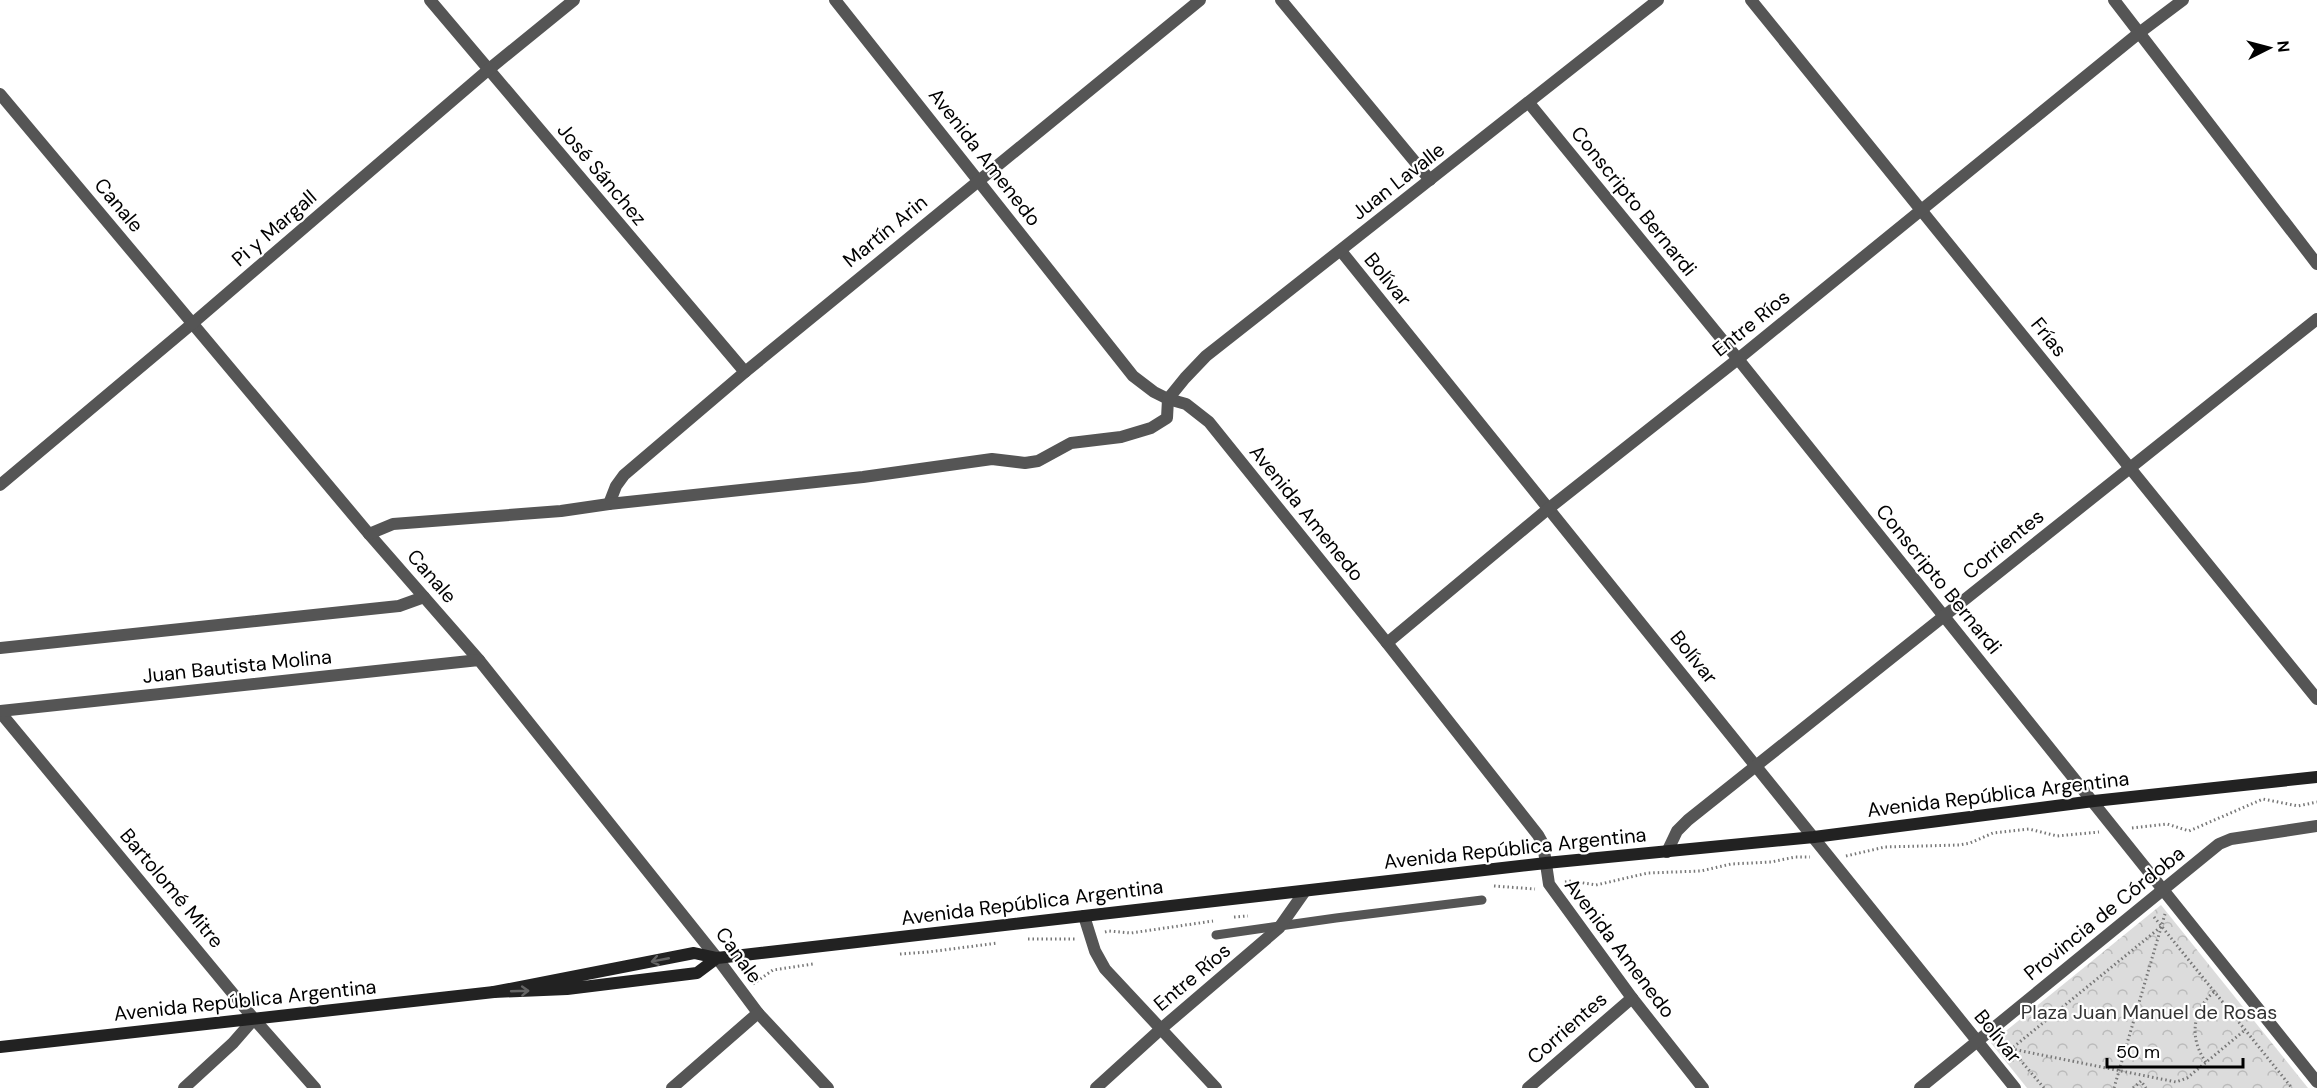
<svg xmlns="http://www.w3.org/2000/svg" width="2317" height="1088" viewBox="0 0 2317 1088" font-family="'DM Sans',sans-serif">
<defs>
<pattern id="forest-crowns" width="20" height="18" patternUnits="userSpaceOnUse" patternTransform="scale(1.5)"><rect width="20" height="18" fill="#dcdcdc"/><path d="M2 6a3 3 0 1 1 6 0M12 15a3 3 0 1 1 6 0" fill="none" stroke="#bbb"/></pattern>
</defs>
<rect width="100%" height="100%" fill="#fff"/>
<path fill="url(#forest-crowns)" d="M2161,905L2308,1088H2027L1991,1043Z"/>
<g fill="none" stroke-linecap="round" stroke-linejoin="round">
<g stroke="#777" stroke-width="3" stroke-dasharray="1.5 3" stroke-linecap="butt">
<path d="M2132,828L2167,824L2189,831L2263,799L2298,806L2317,802"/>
<path d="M1846,856L1885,847L1959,845L1970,843L1993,833L2029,829L2057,836L2099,832"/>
<path d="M1565,882L1571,881L1596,885L1648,873L1701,871L1731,864L1771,862L1795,857H1810"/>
<path d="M1494,886L1535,889"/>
<path d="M1234,917L1248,916"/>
<path d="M2154,917L2292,1088"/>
<path d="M1105,932L1109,931L1131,933L1213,921"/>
<path d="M1028,939H1075"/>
<path d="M900,954L928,952L998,943"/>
<path d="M753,984L773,970L813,964"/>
<path d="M2002,1047L2176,1082L2187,1078L2245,1030"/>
<path d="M2206,1062C2189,1039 2192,1010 2214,992"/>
<path d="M2044,1088L2011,1049L2162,926"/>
<path d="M2114,1088L2165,914"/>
<path d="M2133,1088L2141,1081L2146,1088"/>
</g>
<path stroke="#555" stroke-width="9" d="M1216,935L1336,918L1482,900"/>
<g stroke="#555" stroke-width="12">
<path d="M430,0L745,372"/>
<path d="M835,0L1133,376L1154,392L1168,399L1186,404L1209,422L1387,643L1538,835L1543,844L1549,884L1632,998L1703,1088"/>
<path d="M1281,0L1430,180"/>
<path d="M1751,0L2317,699"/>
<path d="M2114,0L2317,264"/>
<path d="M0,94L369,534L479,660"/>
<path d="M1529,103L1738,359L2317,1082"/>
<path d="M1341,251L2015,1088"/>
<path d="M0,485L193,323L488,70L574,0"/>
<path d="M609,504L616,486L624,475L745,372L1200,0"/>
<path d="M369,534L393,524L561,511L609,504L863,477L992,459L1025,463L1038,461L1071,443L1121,437L1151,428L1167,418L1168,399L1185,378L1206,356L1658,0"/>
<path d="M1387,643L1548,509L1738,359L2139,33L2183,0"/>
<path d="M0,648L399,606L424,597"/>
<path d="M0,712L254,1019L315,1088"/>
<path d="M1667,852L1677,831L1688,820L2317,319"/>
<path d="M1084,916L1095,951L1105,969L1216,1088"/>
<path d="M717,958L758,1013L828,1088"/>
<path d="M184,1088L233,1043L254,1019"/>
<path d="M672,1088L758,1013"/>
<path d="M1096,1088L1162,1028L1279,928L1305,891"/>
<path d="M1528,1088L1632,998"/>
<path d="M1920,1088L2219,844L2231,839L2317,826"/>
</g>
<path stroke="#555" stroke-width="12" d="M0,711L479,660L717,958"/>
<g stroke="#222" stroke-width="12">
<path d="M717,958L697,973L567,989L494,992L694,953L717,958L1546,863L1814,837L2094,801L2317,777"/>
<path d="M0,1047L494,992"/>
</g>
</g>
<defs><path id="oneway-shaft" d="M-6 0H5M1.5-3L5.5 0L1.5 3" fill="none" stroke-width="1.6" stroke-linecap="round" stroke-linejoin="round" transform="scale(1.5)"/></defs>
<g stroke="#646464">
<use href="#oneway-shaft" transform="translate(660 960) rotate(169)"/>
<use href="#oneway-shaft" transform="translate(520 991) rotate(-2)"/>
</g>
<g text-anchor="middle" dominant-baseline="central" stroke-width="4.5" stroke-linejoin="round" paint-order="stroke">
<g font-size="20" fill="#000" stroke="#fff">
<text transform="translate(985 157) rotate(52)">Avenida Amenedo</text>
<text transform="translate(602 174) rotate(50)">José Sánchez</text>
<text transform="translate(1398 181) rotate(-38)">Juan Lavalle</text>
<text transform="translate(1634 201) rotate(51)">Conscripto Bernardi</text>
<text transform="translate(119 205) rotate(50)">Canale</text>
<text transform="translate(274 228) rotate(-41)">Pi y Margall</text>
<text transform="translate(885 231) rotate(-39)">Martín Arin</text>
<text transform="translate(1388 279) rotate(51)">Bolívar</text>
<text transform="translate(1751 323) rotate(-39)">Entre Ríos</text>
<text transform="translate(2049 337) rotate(51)">Frías</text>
<text transform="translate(1307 513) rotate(51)">Avenida Amenedo</text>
<text transform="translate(2003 544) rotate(-39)">Corrientes</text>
<text transform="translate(432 576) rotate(49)">Canale</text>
<text transform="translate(1939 579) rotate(51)">Conscripto Bernardi</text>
<text transform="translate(1694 657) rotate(51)">Bolívar</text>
<text transform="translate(237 666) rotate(-6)">Juan Bautista Molina</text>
<text transform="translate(1998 794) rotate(-7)">Avenida República Argentina</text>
<text transform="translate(1515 848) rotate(-6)">Avenida República Argentina</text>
<text transform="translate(172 888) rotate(50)">Bartolomé Mitre</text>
<text transform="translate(1032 902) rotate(-7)">Avenida República Argentina</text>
<text transform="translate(2104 913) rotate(-39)">Provincia de Córdoba</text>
<text transform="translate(1620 948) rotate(53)">Avenida Amenedo</text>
<text transform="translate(739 955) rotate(54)">Canale</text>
<text transform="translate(1192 977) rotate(-40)">Entre Ríos</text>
<text transform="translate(245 1000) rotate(-6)">Avenida República Argentina</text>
<text transform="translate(1567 1028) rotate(-41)">Corrientes</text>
<text transform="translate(1998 1036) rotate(51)">Bolívar</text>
</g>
<g font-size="20" fill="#333" stroke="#fff">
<text x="2149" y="1012">Plaza Juan Manuel de Rosas</text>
</g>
</g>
<g transform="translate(2269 48) rotate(84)" stroke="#ffffff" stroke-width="4.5" paint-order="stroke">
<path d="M0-4.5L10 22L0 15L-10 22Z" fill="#000000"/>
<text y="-9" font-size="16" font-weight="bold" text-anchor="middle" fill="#000000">N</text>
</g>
<path d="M2107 1058v9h136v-9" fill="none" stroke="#000000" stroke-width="3"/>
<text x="2116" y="1058" font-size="18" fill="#000000" stroke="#ffffff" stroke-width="4.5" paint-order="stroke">50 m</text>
</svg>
